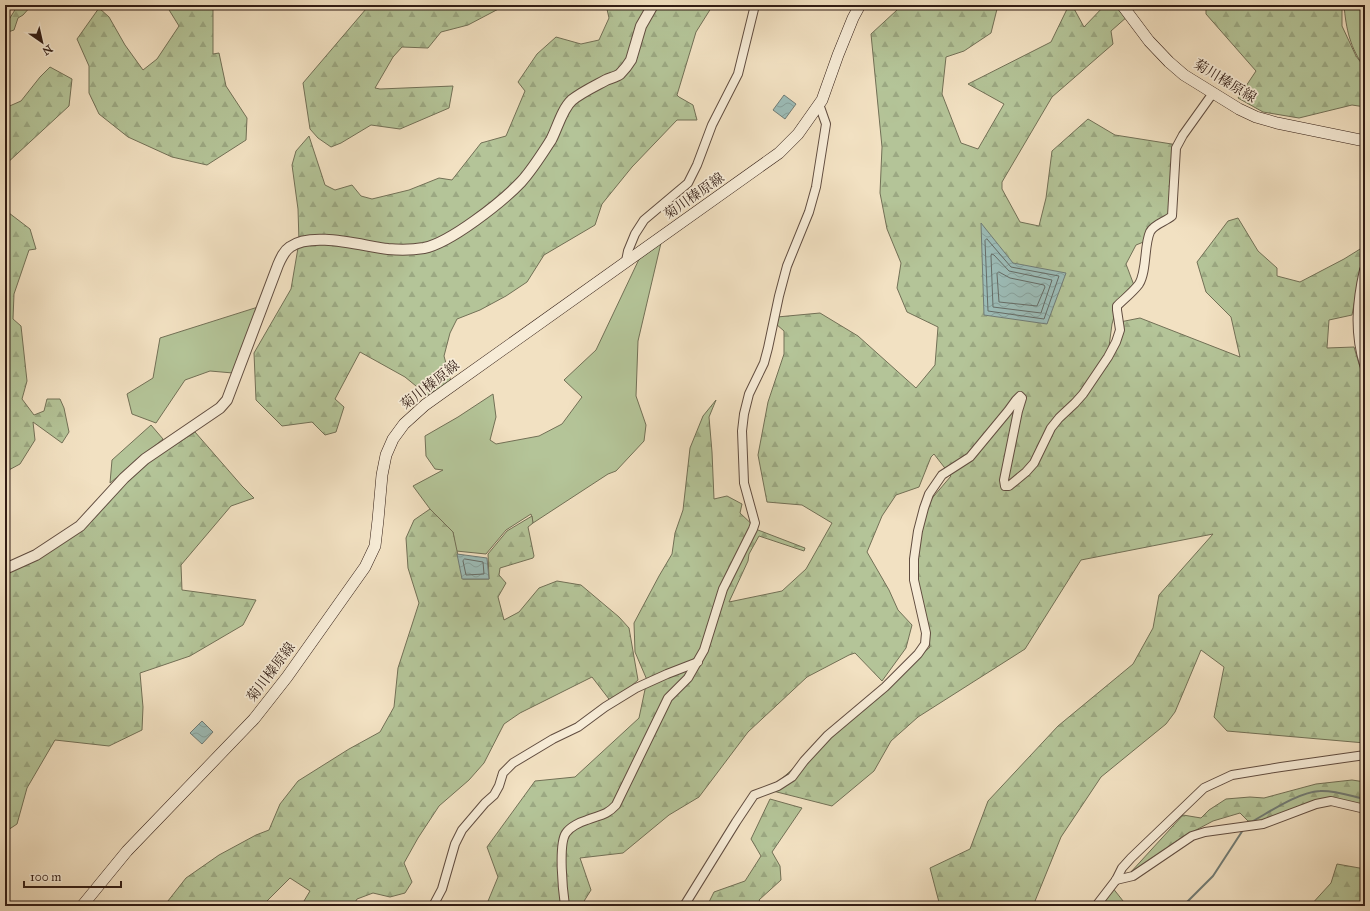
<svg xmlns="http://www.w3.org/2000/svg" width="1370" height="911" viewBox="0 0 1370 911" font-family="'IM FELL Great Primer','Noto Serif JP',serif">
<defs>
<pattern id="forest-firs" width="22" height="20" patternUnits="userSpaceOnUse"><rect width="22" height="20" fill="#b4c498"/><path d="M5 1l3.5 6h-7zM16 11l3.5 6h-7z" fill="#9ba882"/></pattern>
<pattern id="water-waves" width="16" height="10" patternUnits="userSpaceOnUse"><rect width="16" height="10" fill="#9cbcb7"/><path d="M0 5q4-4 8 0t8 0" fill="none" stroke="#87a19c"/></pattern>
</defs>
<rect width="100%" height="100%" fill="#f2e1c2"/>
<filter id="stains"><feTurbulence type="fractalNoise" baseFrequency=".005" numOctaves="4"/><feColorMatrix values="0 0 0 0 .2 0 0 0 0 .09 0 0 0 0 .02 0 0 0 .5 -.17"/></filter>
<radialGradient id="worn" r=".72"><stop offset=".6" stop-color="#630" stop-opacity="0"/><stop offset="1" stop-color="#630" stop-opacity=".3"/></radialGradient>
<g fill="#b4c498" stroke="#727056">
<path d="M1344,5H1365V68C1350,48 1346,29 1344,5Z"/>
<path d="M661,243L638,341L636,396L646,425L644,441L616,471L608,474L533,523L531,514L506,530L486,554L456,551L453,532L430,509L413,486L443,470L435,469L426,456L425,436L458,417L493,394L496,417L490,440L496,444L539,436L562,424L582,397L564,380L596,350L641,255Z"/>
<path d="M258,307L233,373L210,371L185,380L156,423L132,414L127,394L153,378L160,338Z"/>
<path d="M151,425L163,439L110,483L112,460Z"/>
<path d="M1112,887L1127,906H1097Z"/>
</g>
<g fill="url(#forest-firs)" stroke="#727056">
<path d="M18,5H32L23,15L18,18L14,30L8,32L5,39V26Z"/>
<path d="M166,5H213V54L219,53L226,86L247,118L246,140L207,165L172,157L128,137L99,114L89,93V66L77,39L99,8L109,17L125,45L143,70L157,59L179,26Z"/>
<path d="M365,5H506L468,25L441,32L428,48L402,47L393,57L375,88L380,89L453,86L449,108L400,129L371,125L341,143L331,147L318,138L310,129L303,83L366,9Z"/>
<path d="M606,5H713L696,32L677,95L679,97L693,105L697,120H677L632,167L602,204L595,225L544,255L527,282L506,296L480,310L457,319L450,333L444,356L451,382L427,395L405,377L360,352L335,399L344,407L336,432L325,435L312,422L282,426L256,400L254,353L291,289L299,242L298,209L292,165L296,151L309,136L325,185L335,190L352,185L361,196L372,199L409,190L439,178L452,180L481,143L506,136L525,91L518,82L537,54L556,37L581,44L599,40L609,18Z"/>
<path d="M899,5H998L991,33L964,51L946,57L942,94L961,143L978,149L1004,104L968,84L1051,42L1069,5H1072L1084,27L1105,5H1117L1128,16L1111,31L1113,44L1052,97L1002,182V189L1020,222L1039,226L1046,198L1052,151L1088,119L1115,135L1178,145L1172,216L1155,226L1151,239L1136,245L1126,264L1135,288L1117,306L1112,324L1108,354L1120,322L1140,318L1240,357L1231,317L1206,292L1197,262L1228,221L1238,218L1258,251L1277,268V276L1300,282L1344,259L1365,246L1352,315L1329,320L1327,348L1354,347L1365,384V592L1359,615L1365,612V743L1227,731L1214,717L1224,667L1201,650L1175,712L1166,724L1101,777L1061,837L1033,906H940L930,868L970,849L988,801L1058,726L1133,664L1153,628L1159,595L1213,534L1081,560L1025,649L918,717L891,741L874,771L832,806L769,790L930,647L914,583L916,541L928,503L951,476L934,454L931,457L919,487L896,495L882,516L867,552L889,590L898,610L912,625L906,648L882,681L855,653L849,655L807,677L748,732L699,797L669,815L623,853L580,858L591,890L581,906H486L498,877L487,847L535,781L575,777L639,718L647,680L635,652L634,623L659,576L672,554L675,533L683,510L690,448L703,416L716,400L709,417L712,452L714,499L727,496L742,504L740,513L758,530L805,548L804,551L759,536L749,554L748,561L729,602L782,591L806,569L832,523L802,505L767,502L758,455L768,402L784,354V331L776,324L777,317L820,313L858,336L916,388L935,365L938,327L907,312L897,288L901,263L887,229L880,193L882,147L871,34L897,10Z"/>
<path d="M1206,5H1342V26L1356,56L1365,68V107L1352,105L1299,118L1263,112L1238,98L1256,71L1206,14Z"/>
<path d="M50,67L72,79L69,106L5,165V108L21,101L40,77Z"/>
<path d="M5,204L9,213L30,229L36,249L29,250L14,294L13,319L21,326L27,381L22,399L34,415L44,411L47,399H60L64,408L69,432L62,443L33,422L35,440L20,464L7,471L5,469Z"/>
<path d="M195,432L242,486L254,498L231,506L181,565L182,590L256,600L243,625L190,656L140,673L143,707L142,730L109,746L55,740L27,788L17,824L5,832V564L85,526L124,478Z"/>
<path d="M430,509L453,532L463,579H489L488,554L507,531L532,516L533,523L528,527L534,556L533,558L500,568L499,575L506,583L498,597L504,620L519,612L539,588L557,581L581,585L619,617L629,628L638,680L612,703L592,677L520,713L504,724L484,763L469,780L439,806L418,838L404,863L412,882L405,893L390,897L373,893L357,899L353,906H301L310,891L290,878L262,906H164L186,878L219,855L256,835L269,830L280,804L298,781L349,749L380,732L394,707L398,668L419,603L408,568L406,538L414,520Z"/>
<path d="M1352,780L1365,782V807L1328,799L1272,821H1248L1240,813L1213,821L1181,838L1145,864L1130,873L1183,815L1201,818L1209,810L1226,799L1250,797L1264,798L1316,784Z"/>
<path d="M770,799L802,808L772,852L780,866L781,880L759,900L763,906H707L714,892L745,881L761,856L751,839Z"/>
<path d="M1337,864L1365,869V906H1310L1331,883Z"/>
</g>
<g fill="url(#water-waves)" stroke="#717c76">
<path d="M784,95L796,104L785,119L773,110Z"/>
<path d="M981,223L1013,263L1066,273L1047,324L984,315Z"/>
<path d="M457,554L487,558L489,579H462Z"/>
<path d="M202,721L213,732L202,744L190,733Z"/>
</g>
<g fill="none" stroke-linecap="round" stroke-linejoin="round">
<g stroke="#666c66" stroke-width="1">
<path d="M987,239L1011,267L1059,276L1044,319L988,311L985,241Z"/>
<path d="M992,254L994,255L1009,271L1052,280L1041,313L993,307L991,256Z"/>
<path d="M999,272L1010,278L1044,285L1045,287L1037,306L999,302L997,274Z"/>
<path d="M465,559L483,562L484,574L466,575L463,561Z"/>
</g>
<g stroke="#717c76" stroke-width="2">
<path d="M1253,821C1271,811 1299,792 1320,791C1334,790 1351,796 1365,799"/>
<path d="M1183,906L1213,876L1243,830"/>
</g>
<defs>
<g id="minor">
<path d="M626,261L628,251L635,234L644,220L688,183L697,165L712,125L738,74L755,5"/>
<path d="M1116,880L1133,876L1192,836L1205,832L1263,824L1316,804L1331,801L1365,809"/>
<path d="M433,906L442,889L455,844L462,830L485,803L494,795L499,786L503,773L513,763L553,739L578,727L605,707L636,688L667,674L698,662"/>
<path d="M565,906C563,892 558,844 566,833C570,827 580,822 587,820C599,815 606,816 616,805L668,698L688,678L704,650L723,589L753,529L755,523L744,483L742,431L744,414L749,394L764,363L768,348L779,296L787,266L809,212L816,187L826,124L819,104"/>
<path d="M684,906L736,822L754,795L778,786L792,777L804,761L828,735L885,687L918,654L925,644L926,633L914,580V559L918,531L924,508L929,494L942,475L970,457L1008,411L1016,400L1020,396L1022,398L1018,411L1004,480L1005,486H1009L1026,472L1034,463L1051,428L1059,418L1075,403L1083,394L1108,357L1116,342L1120,330L1117,310V306C1124,299 1133,292 1139,284C1147,271 1144,245 1150,232C1154,224 1165,222 1172,216L1176,148L1183,135L1213,93"/>
<path d="M1096,906L1116,880L1122,868L1131,858L1204,788L1232,775L1281,767L1365,755"/>
</g>
<g id="tertiary">
<path d="M1365,270C1358,301 1355,332 1365,364"/>
<path d="M5,569L36,555L80,526L124,478L145,459L220,408L227,400L278,265C281,258 284,251 290,247C312,231 362,246 388,249C400,250 412,250 424,248C450,243 502,202 521,182C532,170 542,154 551,140C557,129 562,109 572,100C582,92 595,86 606,80C610,78 616,77 620,74C624,70 628,65 631,60L641,26L653,5"/>
</g>
<g id="secondary">
<path d="M1122,5L1149,41L1169,62L1184,75L1239,109L1256,117L1277,123L1365,141"/>
<path d="M82,906L127,851L254,719L287,677L365,567L375,546L378,520L382,475L386,455L393,439L404,424L425,405L779,153L798,134L822,100L838,55L853,18L860,5"/>
</g>
</defs>
<use href="#minor" stroke="#614d40" stroke-width="10"/>
<use href="#tertiary" stroke="#614d40" stroke-width="12"/>
<use href="#secondary" stroke="#311c14" stroke-width="12"/>
<use href="#minor" stroke="#f7ecd7" stroke-width="8"/>
<use href="#tertiary" stroke="#f7ecd7" stroke-width="10"/>
<use href="#secondary" stroke="#f7ecd7" stroke-width="11"/>
</g>
<g text-anchor="middle" dominant-baseline="central" stroke-width="3.5" stroke-linejoin="round" paint-order="stroke">
<g font-size="14" fill="#311c14" stroke="#f7ecd7">
<text transform="translate(1225 81) rotate(31)">菊川榛原線</text>
<text transform="translate(694 196) rotate(-35)">菊川榛原線</text>
<text transform="translate(430 385) rotate(-38)">菊川榛原線</text>
<text transform="translate(271 672) rotate(-53)">菊川榛原線</text>
</g>
</g>
<rect width="1370" height="911" fill="none" stroke="#f2e1c2" stroke-width="20"/>
<rect x="6" y="6" width="1358" height="899" fill="none" stroke="#311c14" stroke-width="2"/>
<rect x="10" y="10" width="1350" height="891" fill="none" stroke="#311c14"/>
<g transform="translate(42 42) rotate(146)" stroke="#f7ecd7" stroke-width="3" paint-order="stroke">
<path d="M0-3L7 15L0 10L-7 15Z" fill="#311c14"/>
<text y="-6" font-size="11" font-weight="bold" text-anchor="middle" fill="#311c14">N</text>
</g>
<path d="M24 881v6h97v-6" fill="none" stroke="#311c14" stroke-width="2"/>
<text x="30" y="881" font-size="12" fill="#311c14" stroke="#f7ecd7" stroke-width="3" paint-order="stroke">100 m</text>
<rect width="100%" height="100%" filter="url(#stains)"/>
<rect width="100%" height="100%" fill="url(#worn)"/>
</svg>
